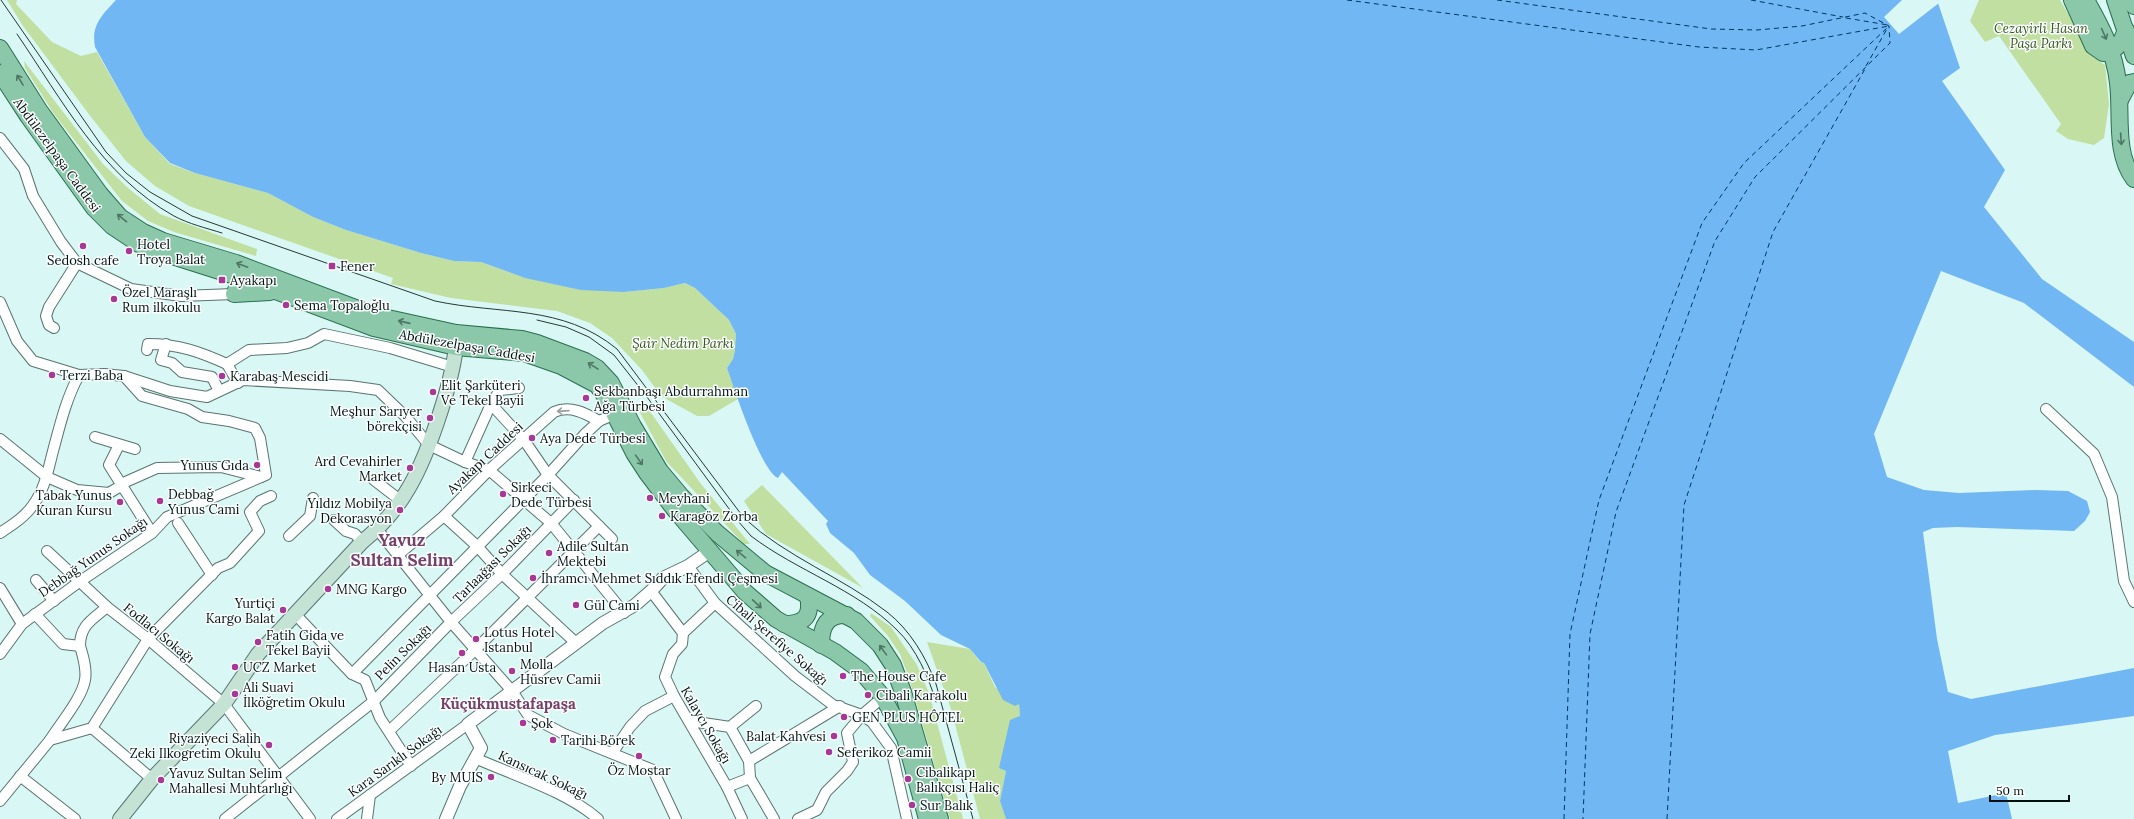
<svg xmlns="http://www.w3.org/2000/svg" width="2134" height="819" viewBox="0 0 2134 819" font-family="Lora,serif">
<rect width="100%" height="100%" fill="#d9f7f4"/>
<g fill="#c0dfa0">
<path d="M7,0H17L16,4L52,42L81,56L97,52L145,137L170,164L195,173L268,193L313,217L346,230L421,253L454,261L481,262L525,278L624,292L664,288L685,283L695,288L729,320L736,334L735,350L733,359L727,368L738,399L709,416H697L661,396L642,370L612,338L590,323L557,311L451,298L391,284L393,278L189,206L155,186L126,161L91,117L23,26Z"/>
<path d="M1979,0H2060L2093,57L2105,65L2109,104L2104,138L2094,145L2068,139L2056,131L2061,124L1999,36L1985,42L1970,21Z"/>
<path d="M24,61L103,164L128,188L160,214L257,249L256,256L174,232L148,221L122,201L54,114L25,68Z"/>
<path d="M644,403L701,484L750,544H744L666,461L637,407Z"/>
<path d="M762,485L863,588L766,534L744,501Z"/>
<path d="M871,613L891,627L917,665L929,693L963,819H950L909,678L900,654L888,636L870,616Z"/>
<path d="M927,642L970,649L980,662L984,663L995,687L1019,704L1020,717L999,768L1006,771L1000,801L1006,819H980L951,709Z"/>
</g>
<path fill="#71b7f4" d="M116,0H1937L1960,68L1942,81L2005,170L1984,207L2042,279L2134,342V387L2024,303L1941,271L1874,434L1887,477L1924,490L1959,493L2036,490L2068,491L2087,501L2090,512L2085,521L2074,531L1957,527L1933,528L1923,532L1937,639L1948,692L1971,699L2134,668V716L1995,735L1948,751L1958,803L2006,793L2012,819H1006L1000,801L1006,771L999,768L1010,720L1020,716L1019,704L1015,706L1003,700L984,663L981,662L970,649L941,635L905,601L870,575L854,553L830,533L826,524L828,521L782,472L778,478C761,471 734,388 727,368L733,359L735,350L736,334L729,320L695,288L685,283L664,288L624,292L581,290L525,278L481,262L454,261L421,253L346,230L313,217L268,193L195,173L170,163L145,137L95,47C91,25 102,15 116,0Z"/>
<path fill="#d9f7f4" d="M1902,0H1937L1939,3L1899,34L1884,17Z"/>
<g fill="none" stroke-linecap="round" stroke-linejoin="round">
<g stroke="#00365d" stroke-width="1" stroke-dasharray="5 4" stroke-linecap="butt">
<path d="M1347,0L1699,47L1756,50L1889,26"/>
<path d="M1497,0L1711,29L1757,30L1802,26L1865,13L1889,26L1890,43L1755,177L1715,241L1616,512L1590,634L1583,819"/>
<path d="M1751,0L1843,17"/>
<path d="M1846,18L1888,25"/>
<path d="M1866,66L1888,27"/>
<path d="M1564,819L1570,634L1599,500L1702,223L1744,163L1888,27"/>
<path d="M1667,819L1684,505L1773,232L1865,69"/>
</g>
<defs>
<g id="minor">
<path d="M0,138L24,169L33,196L61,242L77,263L131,289L181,296L234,294"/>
<path d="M0,302L17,341L33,361L79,375L104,374L124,376L170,391L207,397L243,380L350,386L378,390L405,416L429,445L465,462L489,470L551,523L624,613"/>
<path d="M54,328L49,325L46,316L49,307L77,263"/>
<path d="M166,344L161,360L172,363L182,372L212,377L219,391"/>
<path d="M147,350L148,344C179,344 200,352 227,364"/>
<path d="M227,364L249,350L287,348L308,343L324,334L390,348L453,367"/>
<path d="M227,364L238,383"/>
<path d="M491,404L524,440L548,475L612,539"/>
<path d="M2046,409L2094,454L2112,497L2124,581L2134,602"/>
<path d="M95,437L135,449"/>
<path d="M0,439L47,477L77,490L109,493L119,487L123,488"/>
<path d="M119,445L109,465L152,533"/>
<path d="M465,462L491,404L500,390L519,388"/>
<path d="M374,480L400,500"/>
<path d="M121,484L157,468L221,467L261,477"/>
<path d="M444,516L477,546L502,574L576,643"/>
<path d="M334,520L346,531L355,534L362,542"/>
<path d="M178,523L212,575"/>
<path d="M377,529L451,622L512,691L528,715L564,734L653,770L676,819"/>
<path d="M0,533C12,525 25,517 33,505C45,489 48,470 53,451C60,425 66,399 79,375"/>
<path d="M289,536L310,516L313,498"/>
<path d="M47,551L107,607L148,639L224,704L310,819"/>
<path d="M398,555L444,516L489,470L554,412C570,405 585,413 599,421"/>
<path d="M688,566L715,603L795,676L833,705L862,715L872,722L891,748L907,819"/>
<path d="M36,580L54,601"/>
<path d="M0,588L22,624"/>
<path d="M651,591L683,633L682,644L673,654L665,677L674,696L727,787L742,819"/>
<path d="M35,614L63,644L80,646C83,656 87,669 85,680C82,698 60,724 50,740"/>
<path d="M295,614L352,674L365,680L380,718L411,766"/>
<path d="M683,633L715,603"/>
<path d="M80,646C80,625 92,620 107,607"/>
<path d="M0,654L22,624L79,582L152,533L167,517L266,475L260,438L255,428L229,421L202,417L188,409L142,396L124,376"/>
<path d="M352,674L548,475L584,435L599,421L613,415"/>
<path d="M690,721L730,727L749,761L750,778L774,819"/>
<path d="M730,727L756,706"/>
<path d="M92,728L152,779"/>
<path d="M389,731L476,649L599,526"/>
<path d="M613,752L630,727L645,711L674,696"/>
<path d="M475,758C515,776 566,791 598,819"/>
<path d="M749,761L840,706"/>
<path d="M20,776L75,819"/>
<path d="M727,787L750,778"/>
<path d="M0,801L50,740L92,728L148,639L218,568L230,563L259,531L250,512L260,501L271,496"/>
<path d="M225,819L374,701L451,622L502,574L574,500"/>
<path d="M337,819L468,724"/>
<path d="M367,819L370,795"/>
<path d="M798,819L817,810L826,792L847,771L853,762L847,733L862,715L883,697"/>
</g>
<path id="tertiary" d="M446,819L460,786L481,748L468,724L603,623L635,605L651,591L663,578L688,566L710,551"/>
<path id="secondary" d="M120,819L152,779L224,704L258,654L362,542C378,529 394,512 405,494C427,460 451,387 456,347"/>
<g id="primary">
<path d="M2072,0L2093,46L2103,53C2118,51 2121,43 2126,30"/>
<path d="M2086,0C2101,26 2115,53 2118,83C2122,114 2114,153 2134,179"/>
<path d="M2115,0L2134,56"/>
<path d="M2128,0L2134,6"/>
<path d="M0,48L39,110L100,194L120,217L143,232L163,241L236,263L374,315L456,333L522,339L537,343L585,361L597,368L611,383L633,426L660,471L681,496L717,533L765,573L856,621L880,645L893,665L903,692L940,819"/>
<path d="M0,73L28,116L94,208L112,226L139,244L153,250L238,277L374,328L456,347L524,353L561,366L597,385L606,397L634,453L647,473L675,510L745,592L776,619L835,652L861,671L883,697L905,738L927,819"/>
<path d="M2120,100L2129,83L2134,82"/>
<path d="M238,277L239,285L234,294L270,292"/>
<path d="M784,624C805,624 812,616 808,596"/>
<path d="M821,645C821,626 827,614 847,615"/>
</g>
</defs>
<use href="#minor" stroke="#597471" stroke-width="12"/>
<use href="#tertiary" stroke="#597471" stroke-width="14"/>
<use href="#secondary" stroke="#597471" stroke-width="16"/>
<use href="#primary" stroke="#296f4e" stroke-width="18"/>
<use href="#minor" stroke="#fff" stroke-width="10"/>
<use href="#tertiary" stroke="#fff" stroke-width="12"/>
<use href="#secondary" stroke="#c5e3d4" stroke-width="14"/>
<use href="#primary" stroke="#8bc8aa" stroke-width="16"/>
<g stroke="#293735" stroke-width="1">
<path d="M1,0L106,152L126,173L150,192L192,216L435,301C500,315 562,304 617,349L744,518C786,557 842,577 887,612C910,630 926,657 936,684L973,819"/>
<path d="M17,34C62,100 102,176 174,216C189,224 206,228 222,233"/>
<path d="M537,320L566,327L589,337L614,355L647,397L738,521L751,536C797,571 856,589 897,630C916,648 929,678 936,702"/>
</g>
</g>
<defs><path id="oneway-shaft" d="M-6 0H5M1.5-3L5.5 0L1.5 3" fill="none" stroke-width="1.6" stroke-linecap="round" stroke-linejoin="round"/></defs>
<g stroke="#4f7564">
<use href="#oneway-shaft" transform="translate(2104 34) rotate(66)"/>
<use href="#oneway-shaft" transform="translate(20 80) rotate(-121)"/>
<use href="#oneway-shaft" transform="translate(2121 139) rotate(86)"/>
<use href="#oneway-shaft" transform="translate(122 218) rotate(-141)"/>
<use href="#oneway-shaft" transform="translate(242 265) rotate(-159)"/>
<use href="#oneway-shaft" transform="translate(404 322) rotate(-167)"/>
<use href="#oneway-shaft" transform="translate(593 366) rotate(-148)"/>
<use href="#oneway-shaft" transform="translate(639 460) rotate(55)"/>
<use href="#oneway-shaft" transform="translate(741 554) rotate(-141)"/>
<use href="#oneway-shaft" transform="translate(757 604) rotate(43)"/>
<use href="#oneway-shaft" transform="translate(883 650) rotate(-126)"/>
</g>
<use stroke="#9b9f9f" href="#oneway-shaft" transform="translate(563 411) rotate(176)"/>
<g fill="#a73895" stroke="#f9fffe" stroke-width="1.5">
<circle cx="83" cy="246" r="4"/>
<circle cx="129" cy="251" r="4"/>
<rect x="328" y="262" width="8" height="8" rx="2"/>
<rect x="218" y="276" width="8" height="8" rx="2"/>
<circle cx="114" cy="299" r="4"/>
<circle cx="286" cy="305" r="4"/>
<circle cx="52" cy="375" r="4"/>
<circle cx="222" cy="376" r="4"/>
<circle cx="433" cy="392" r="4"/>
<circle cx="586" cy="398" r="4"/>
<circle cx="430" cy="418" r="4"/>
<circle cx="532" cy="438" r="4"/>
<circle cx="257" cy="465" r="4"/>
<circle cx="410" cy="468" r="4"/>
<circle cx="503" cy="494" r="4"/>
<circle cx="650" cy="498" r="4"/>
<circle cx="160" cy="501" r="4"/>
<circle cx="120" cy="502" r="4"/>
<circle cx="400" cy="510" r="4"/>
<circle cx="662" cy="516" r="4"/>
<circle cx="549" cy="553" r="4"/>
<circle cx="533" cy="578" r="4"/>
<circle cx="328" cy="589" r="4"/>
<circle cx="576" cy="605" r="4"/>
<circle cx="283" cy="610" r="4"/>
<circle cx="476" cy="639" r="4"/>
<circle cx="258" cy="642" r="4"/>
<circle cx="462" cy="653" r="4"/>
<circle cx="235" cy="667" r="4"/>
<circle cx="512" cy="671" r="4"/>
<circle cx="843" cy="676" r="4"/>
<circle cx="235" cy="694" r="4"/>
<circle cx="868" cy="695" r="4"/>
<circle cx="844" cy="717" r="4"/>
<circle cx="523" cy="723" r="4"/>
<circle cx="834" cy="736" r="4"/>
<circle cx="553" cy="740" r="4"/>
<circle cx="269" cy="745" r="4"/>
<circle cx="829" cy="752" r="4"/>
<circle cx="639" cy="756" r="4"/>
<circle cx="491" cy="777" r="4"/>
<circle cx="908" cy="779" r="4"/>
<circle cx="161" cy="780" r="4"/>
<circle cx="912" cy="805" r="4"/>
</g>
<g text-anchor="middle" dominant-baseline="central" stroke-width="3" stroke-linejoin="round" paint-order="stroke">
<g font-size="13" font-style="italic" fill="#3b521b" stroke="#f9fffe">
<text x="2041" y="28">Cezayirli Hasan<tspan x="2041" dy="15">Paşa Parkı</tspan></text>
<text x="683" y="343">Şair Nedim Parkı</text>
</g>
<g font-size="13" fill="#050f0e" stroke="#f9fffe">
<text transform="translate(57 155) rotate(54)">Abdülezelpaşa Caddesi</text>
<text transform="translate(467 346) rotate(10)">Abdülezelpaşa Caddesi</text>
<text transform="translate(485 458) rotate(-43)">Ayakapı Caddesi</text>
<text transform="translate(93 557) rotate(-35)">Debbağ Yunus Sokağı</text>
<text transform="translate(492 564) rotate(-45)">Tarlaağası Sokağı</text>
<text transform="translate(159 633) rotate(39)">Fodlacı Sokağı</text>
<text transform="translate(777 640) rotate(41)">Cibali Şerefiye Sokağı</text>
<text transform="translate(403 652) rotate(-45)">Pelin Sokağı</text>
<text transform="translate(706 725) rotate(60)">Kalaycı Sokağı</text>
<text transform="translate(395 761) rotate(-36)">Kara Sarıklı Sokağı</text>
<text transform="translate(543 775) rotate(25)">Kansıcak Sokağı</text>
</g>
<g font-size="13" fill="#050f0e" stroke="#f9fffe" text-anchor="start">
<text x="137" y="244">Hotel<tspan x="137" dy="15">Troya Balat</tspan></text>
<text x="83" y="260" text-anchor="middle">Sedosh cafe</text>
<text x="340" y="266">Fener</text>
<text x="230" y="280">Ayakapı</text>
<text x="122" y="292">Özel Maraşlı<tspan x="122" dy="15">Rum ilkokulu</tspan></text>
<text x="294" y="305">Sema Topaloğlu</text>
<text x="60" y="375">Terzi Baba</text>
<text x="230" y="376">Karabaş Mescidi</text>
<text x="441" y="385">Elit Şarküteri<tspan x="441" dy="15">Ve Tekel Bayii</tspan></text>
<text x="594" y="391">Sekbanbaşı Abdurrahman<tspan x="594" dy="15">Ağa Türbesi</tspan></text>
<text x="422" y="411" text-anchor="end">Meşhur Sarıyer<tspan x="422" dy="15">börekçisi</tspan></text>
<text x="540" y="438">Aya Dede Türbesi</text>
<text x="402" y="461" text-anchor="end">Ard Cevahirler<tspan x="402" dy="15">Market</tspan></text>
<text x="249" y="465" text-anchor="end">Yunus Gıda</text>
<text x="511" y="487">Sirkeci<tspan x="511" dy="15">Dede Türbesi</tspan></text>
<text x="168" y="494">Debbağ<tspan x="168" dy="15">Yunus Cami</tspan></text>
<text x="112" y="495" text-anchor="end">Tabak Yunus<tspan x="112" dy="15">Kuran Kursu</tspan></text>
<text x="658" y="498">Meyhani</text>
<text x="392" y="503" text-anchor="end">Yıldız Mobilya<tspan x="392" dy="15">Dekorasyon</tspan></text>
<text x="670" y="516">Karagöz Zorba</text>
<text x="557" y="546">Adile Sultan<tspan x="557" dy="15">Mektebi</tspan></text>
<text x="541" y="578">İhramcı Mehmet Sıddık Efendi Çeşmesi</text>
<text x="336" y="589">MNG Kargo</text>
<text x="275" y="603" text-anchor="end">Yurtiçi<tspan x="275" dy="15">Kargo Balat</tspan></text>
<text x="584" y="605">Gül Cami</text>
<text x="484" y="632">Lotus Hotel<tspan x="484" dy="15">Istanbul</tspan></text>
<text x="266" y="635">Fatih Gida ve<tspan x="266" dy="15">Tekel Bayii</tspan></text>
<text x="520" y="664">Molla<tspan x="520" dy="15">Hüsrev Camii</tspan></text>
<text x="243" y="667">UCZ Market</text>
<text x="462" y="667" text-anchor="middle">Hasan Usta</text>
<text x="851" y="676">The House Cafe</text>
<text x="243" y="687">Ali Suavi<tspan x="243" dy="15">İlköğretim Okulu</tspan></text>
<text x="876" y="695">Cibali Karakolu</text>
<text x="852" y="717">GEN PLUS HÔTEL</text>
<text x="531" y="723">Şok</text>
<text x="826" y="736" text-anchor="end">Balat Kahvesi</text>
<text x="261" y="738" text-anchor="end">Riyaziyeci Salih<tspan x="261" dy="15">Zeki Ilkogretim Okulu</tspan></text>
<text x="561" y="740">Tarihi Börek</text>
<text x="837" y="752">Seferikoz Camii</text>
<text x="639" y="770" text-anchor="middle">Öz Mostar</text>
<text x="916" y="772">Cibalikapı<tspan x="916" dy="15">Balıkçısı Haliç</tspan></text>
<text x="169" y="773">Yavuz Sultan Selim<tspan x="169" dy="15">Mahallesi Muhtarlığı</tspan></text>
<text x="483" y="777" text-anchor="end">By MUIS</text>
<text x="920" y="805">Sur Balık</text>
</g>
<g font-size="15" font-weight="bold" fill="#773e6c" stroke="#f9fffe">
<text x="508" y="703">Küçükmustafapaşa</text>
</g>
<g font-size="17" font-weight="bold" fill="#773e6c" stroke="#f9fffe">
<text x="402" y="540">Yavuz<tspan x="402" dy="20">Sultan Selim</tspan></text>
</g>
</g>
<path d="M1990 795v6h79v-6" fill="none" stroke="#050f0e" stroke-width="2"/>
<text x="1996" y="795" font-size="12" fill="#050f0e" stroke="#f9fffe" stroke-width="3" paint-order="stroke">50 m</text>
</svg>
